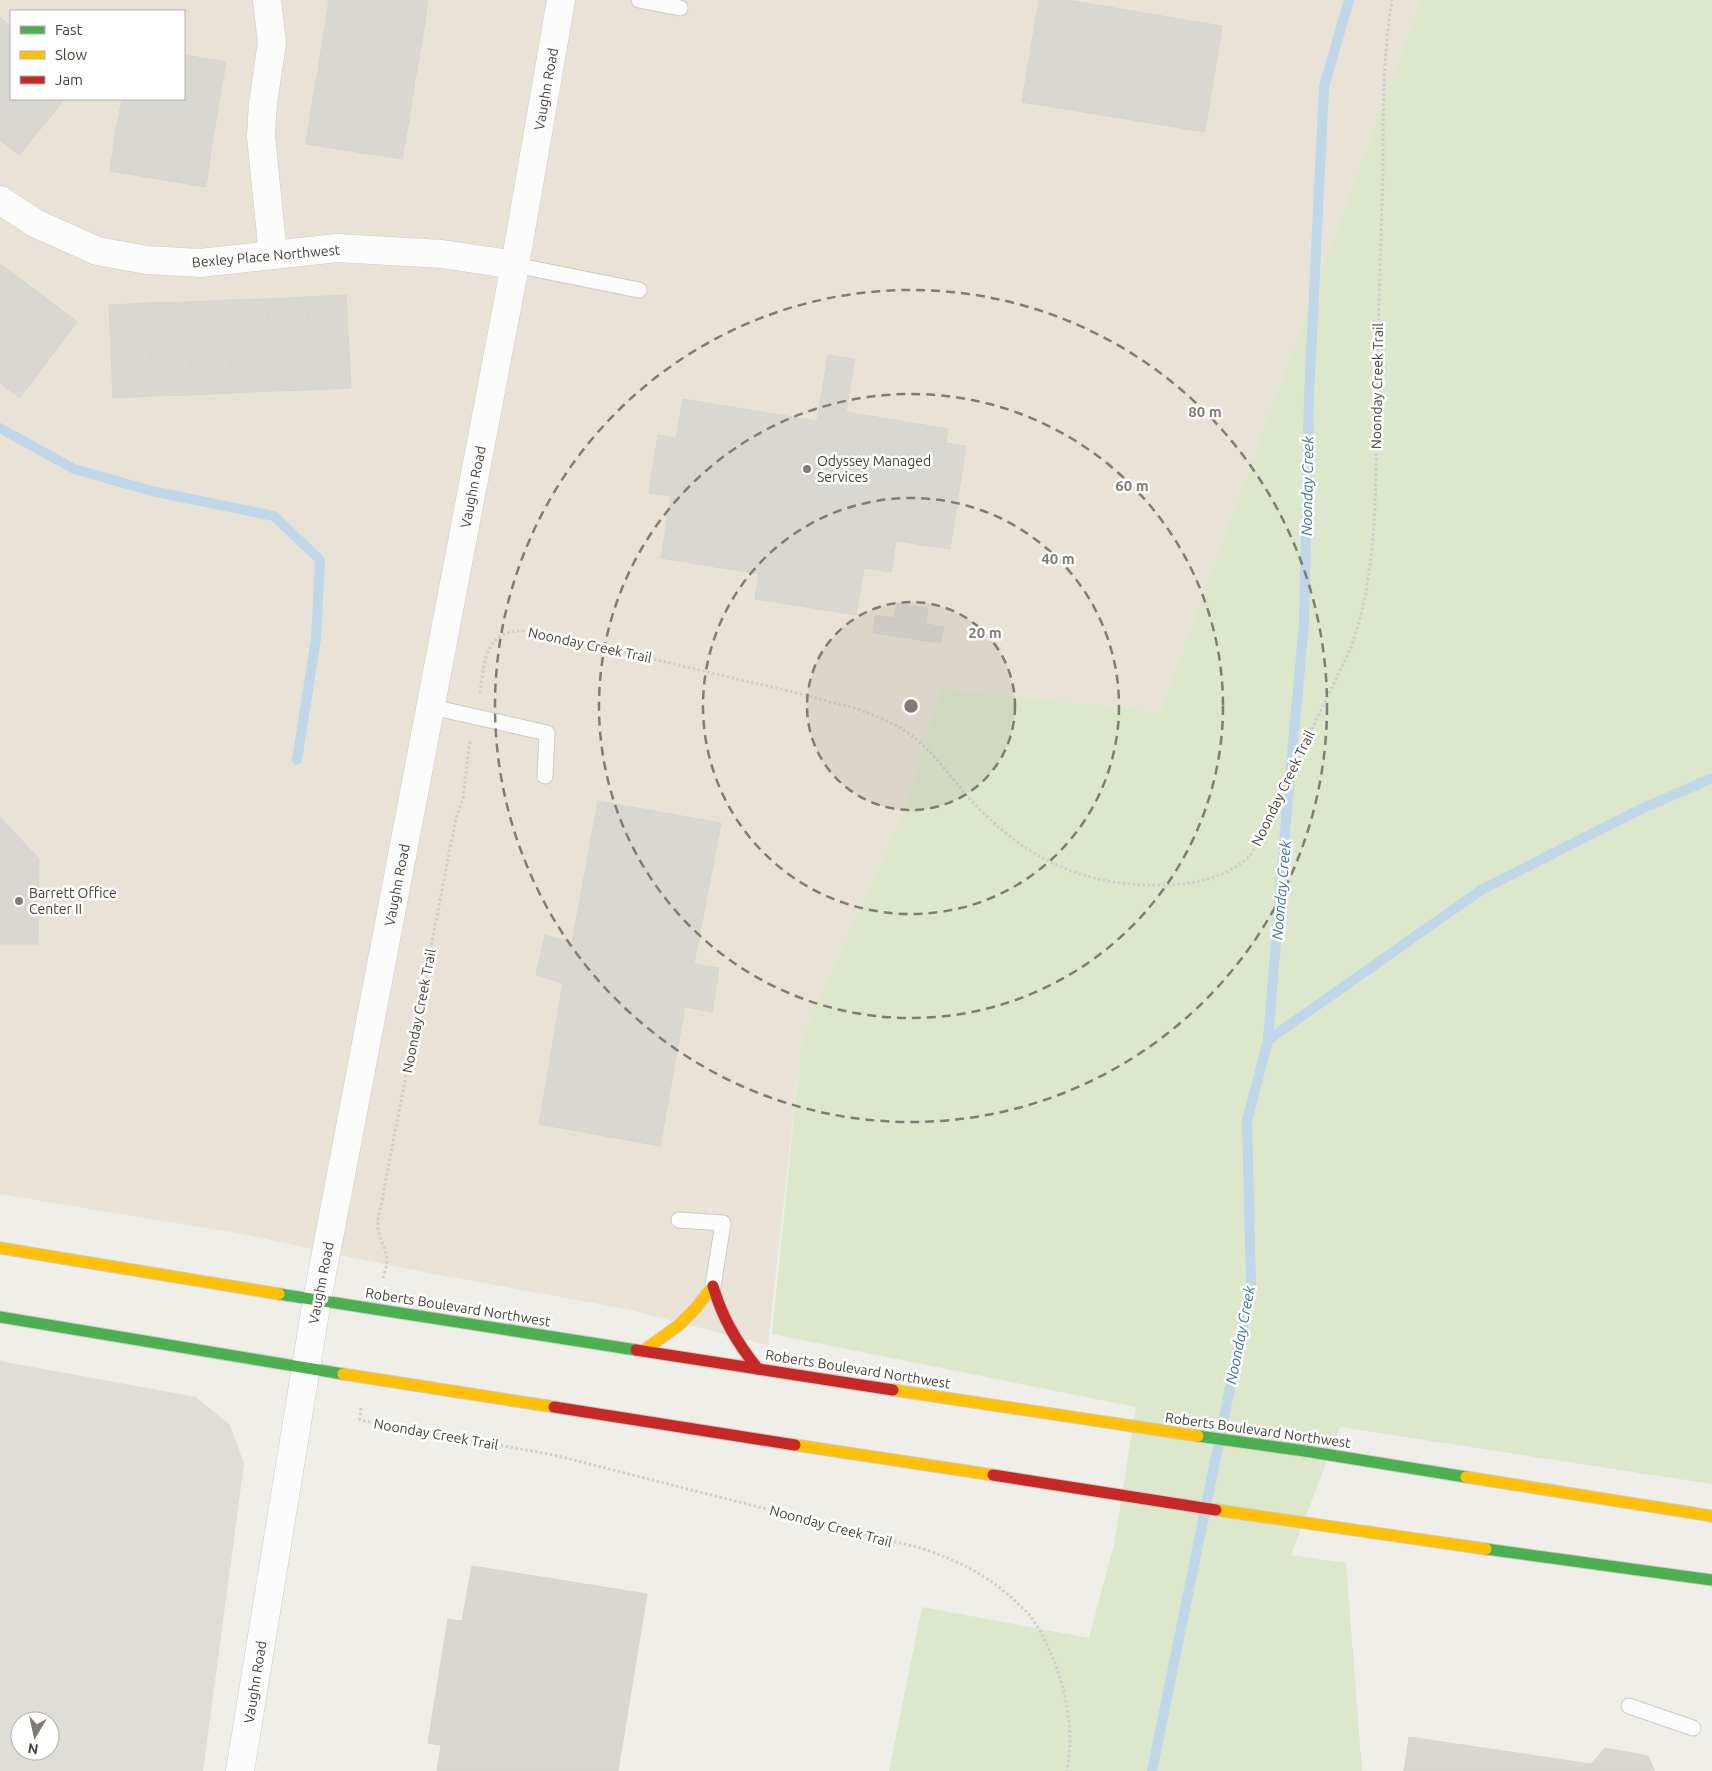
<svg xmlns="http://www.w3.org/2000/svg" width="1712" height="1771" viewBox="0 0 1712 1771" font-family="Ubuntu,sans-serif">
<rect width="100%" height="100%" fill="#efeee9"/>
<path fill="#e9e3d7" fill-rule="evenodd" d="M0,0H1421L1160,712L941,690L905,808L802,1037L768,1345L626,1309L402,1268L237,1233L0,1194ZM11,11H184V99H11Z"/>
<path fill="#dfddd8" fill-rule="evenodd" d="M0,1361L196,1397L230,1425L244,1464L203,1771H0ZM20,1721H50V1751H20Z"/>
<path fill="#dce7cc" d="M1421,0H1712V1484L1340,1427L1291,1555L1346,1563L1362,1771H889L922,1607L1089,1638L1114,1545L1136,1407L772,1334L802,1037L905,808L941,689L1160,712Z"/>
<g fill="none" stroke-linecap="round" stroke-linejoin="round">
<g stroke="#bfd7e8" stroke-width="10">
<path d="M0,428L74,469L152,491L274,516L320,560L316,639L297,760"/>
<path d="M1268,1040L1481,890L1639,810L1712,778"/>
<path d="M1152,1771L1251,1285L1247,1121L1268,1040L1286,820L1304,624L1309,396L1324,87L1349,0"/>
</g>
</g>
<g fill="#d9d7d2" stroke="#d7d5cf">
<path d="M329,0L428,1L422,41L325,25Z"/>
<path d="M1039,0H1067L1222,26L1205,132L1022,102Z"/>
<path d="M0,17L11,26V31L0,45Z"/>
<path d="M325,25L422,41L415,80L319,65Z"/>
<path d="M11,31V99L0,113V45Z"/>
<path d="M184,55L226,62L219,103L184,97Z"/>
<path d="M319,65L415,80L409,120L312,104Z"/>
<path d="M184,97L219,103L212,145L116,130L122,99H184Z"/>
<path d="M11,99H65L19,155L0,140V113Z"/>
<path d="M312,104L409,120L402,159L306,144Z"/>
<path d="M116,130L212,145L206,187L110,171Z"/>
<path d="M0,264L14,274L0,292Z"/>
<path d="M14,274L46,298L0,358V292Z"/>
<path d="M346,295L351,388L311,390L307,297Z"/>
<path d="M307,297L311,390L271,391L267,299Z"/>
<path d="M46,298L77,322L20,398L0,383V358Z"/>
<path d="M267,299L271,391L232,393L228,300Z"/>
<path d="M228,300L232,393L192,395L188,302Z"/>
<path d="M188,302L192,395L152,396L149,303Z"/>
<path d="M149,303L152,396L113,398L109,305Z"/>
<path d="M828,355L855,359L846,412L948,429L946,443L966,446L950,549L896,541L891,572L864,568L856,615L755,599L759,574L661,558L671,496L649,493L658,435L676,438L683,399L817,421Z"/>
<path d="M897,603L928,608L926,624L944,627L941,643L873,633L875,615L894,618Z"/>
<path d="M598,801L721,823L694,964L719,968L712,1012L685,1007L660,1146L539,1124L563,983L536,975L545,935L572,943Z"/>
<path d="M0,817L39,859L38,944H0Z"/>
<path d="M472,1566L647,1594L618,1771H437L441,1745L428,1743L448,1619L462,1621Z"/>
<path d="M1409,1737L1591,1764L1605,1748L1648,1756L1655,1771H1404Z"/>
</g>
<g fill="none" stroke-linecap="round" stroke-linejoin="round">
<defs>
<g id="lane">
<path d="M639,0L680,8"/>
<path d="M515,265L639,290"/>
<path d="M432,707L547,733L545,776"/>
<path d="M679,1220L723,1223L713,1286"/>
<path d="M1629,1706L1693,1728"/>
</g>
<g id="street">
<path d="M267,0L272,43L263,103L261,136L273,255"/>
<path d="M0,200L35,223L97,251L147,260L200,263L337,248L442,254L515,265"/>
<path d="M240,1771L317,1300L515,265L561,0"/>
</g>
<g id="fast">
<path d="M279,1294L636,1350"/>
<path d="M0,1317L343,1374"/>
<path d="M1198,1436L1305,1451L1466,1477"/>
<path d="M1486,1549L1712,1580"/>
</g>
<g id="slow">
<path d="M0,1248L279,1294"/>
<path d="M643,1351L679,1325L696,1308L713,1286"/>
<path d="M343,1374L554,1407"/>
<path d="M893,1390L1198,1436"/>
<path d="M795,1445L993,1475"/>
<path d="M1466,1477L1712,1516"/>
<path d="M1216,1510L1486,1549"/>
</g>
<g id="jam">
<path d="M713,1286C722,1318 737,1343 758,1369"/>
<path d="M636,1350L893,1390"/>
<path d="M554,1407L795,1445"/>
<path d="M993,1475L1216,1510"/>
</g>
</defs>
<use href="#lane" stroke="#cbcac6" stroke-width="17"/>
<use href="#street" stroke="#cbcac6" stroke-width="29"/>
<use href="#fast" stroke="#cdcbc1" stroke-width="13"/>
<use href="#slow" stroke="#cdcbc1" stroke-width="13"/>
<use href="#jam" stroke="#cdcbc1" stroke-width="13"/>
<g stroke="#d0cecb" stroke-width="3" stroke-dasharray="2.5 2.5" stroke-linecap="butt">
<path d="M480,693C486,653 485,627 535,631C605,648 675,664 745,681C773,687 802,694 830,702C843,705 856,708 868,713C882,719 896,724 908,733C931,749 949,775 968,797C1024,859 1084,888 1168,885C1197,884 1232,876 1252,853L1350,650C1380,569 1375,478 1377,394C1378,319 1381,244 1383,169C1383,113 1383,56 1392,0"/>
<path d="M383,1278C384,1273 388,1264 387,1259C386,1248 379,1239 378,1228C377,1215 383,1203 384,1189L456,818L463,798L470,741"/>
<path d="M361,1408L360,1420L554,1455L924,1549C960,1562 988,1575 1016,1602C1021,1607 1028,1612 1032,1618C1055,1653 1070,1699 1070,1741C1070,1751 1068,1761 1067,1771"/>
</g>
<use href="#lane" stroke="#fdfcfc" stroke-width="15"/>
<use href="#street" stroke="#fdfcfc" stroke-width="28"/>
<use href="#fast" stroke="#4caf50" stroke-width="11"/>
<use href="#slow" stroke="#ffc107" stroke-width="11"/>
<use href="#jam" stroke="#c62828" stroke-width="11"/>
</g>
<circle cx="911" cy="706" r="104" fill="#807c75" fill-opacity=".12"/>
<g fill="none" stroke="#807c75" stroke-width="2.5" stroke-dasharray="9 6">
<circle cx="911" cy="706" r="104"/>
<circle cx="911" cy="706" r="208"/>
<circle cx="911" cy="706" r="312"/>
<circle cx="911" cy="706" r="416"/>
</g>
<g fill="#807c75" stroke="#fff" stroke-width="2">
<circle cx="807" cy="469" r="5"/>
<circle cx="19" cy="901" r="5"/>
</g>
<g text-anchor="middle" dominant-baseline="central" stroke-width="5" stroke-linejoin="round" paint-order="stroke">
<g font-size="14" fill="#443f37" stroke="#fff">
<text transform="translate(546 89) rotate(-80)">Vaughn Road</text>
<text transform="translate(266 256) rotate(-5)">Bexley Place Northwest</text>
<text transform="translate(1377 386) rotate(-89)">Noonday Creek Trail</text>
<text transform="translate(473 487) rotate(-79)">Vaughn Road</text>
<text transform="translate(590 645) rotate(12)">Noonday Creek Trail</text>
<text transform="translate(1283 788) rotate(-64)">Noonday Creek Trail</text>
<text transform="translate(397 885) rotate(-79)">Vaughn Road</text>
<text transform="translate(419 1011) rotate(-79)">Noonday Creek Trail</text>
<text transform="translate(321 1283) rotate(-79)">Vaughn Road</text>
<text transform="translate(458 1307) rotate(9)">Roberts Boulevard Northwest</text>
<text transform="translate(858 1369) rotate(9)">Roberts Boulevard Northwest</text>
<text transform="translate(1258 1430) rotate(8)">Roberts Boulevard Northwest</text>
<text transform="translate(436 1434) rotate(10)">Noonday Creek Trail</text>
<text transform="translate(831 1526) rotate(15)">Noonday Creek Trail</text>
<text transform="translate(255 1682) rotate(-81)">Vaughn Road</text>
</g>
<g font-size="14" fill="#443f37" stroke="#fff" text-anchor="start">
<text x="817" y="461">Odyssey Managed<tspan x="817" dy="16">Services</tspan></text>
<text x="29" y="893">Barrett Office<tspan x="29" dy="16">Center II</tspan></text>
</g>
<g font-size="15" font-style="italic" fill="#3d75a2" stroke="#fff">
<text transform="translate(1307 486) rotate(-89)">Noonday Creek</text>
<text transform="translate(1281 890) rotate(-85)">Noonday Creek</text>
<text transform="translate(1240 1335) rotate(-79)">Noonday Creek</text>
</g>
</g>
<circle cx="911" cy="706" r="8" fill="#807c75" stroke="#fff" stroke-width="2.5"/>
<g font-size="15" text-anchor="middle" font-weight="bold" fill="#807c75" stroke="#fff" stroke-width="5" stroke-linejoin="round" paint-order="stroke">
<text x="1205" y="417">80 m</text>
<text x="1132" y="491">60 m</text>
<text x="1058" y="564">40 m</text>
<text x="985" y="638">20 m</text>
</g>
<rect x="10" y="10" width="175" height="90" fill="#ffffff" stroke="#b4b2af"/>
<rect x="20" y="26" width="25" height="8" fill="#4caf50" stroke="#b4b2af"/>
<text x="55" y="35" font-size="15" fill="#443f37">Fast</text>
<rect x="20" y="51" width="25" height="8" fill="#ffc107" stroke="#b4b2af"/>
<text x="55" y="60" font-size="15" fill="#443f37">Slow</text>
<rect x="20" y="76" width="25" height="8" fill="#c62828" stroke="#b4b2af"/>
<text x="55" y="85" font-size="15" fill="#443f37">Jam</text>
<g transform="translate(35 1736) rotate(189)"><circle r="24" fill="#ffffff" stroke="#b4b2af"/>
<path d="M0-4L9 19L0 12L-9 19Z" fill="#807c75"/>
<text y="-8" font-size="14" font-weight="bold" text-anchor="middle" fill="#443f37">N</text>
</g>
</svg>
